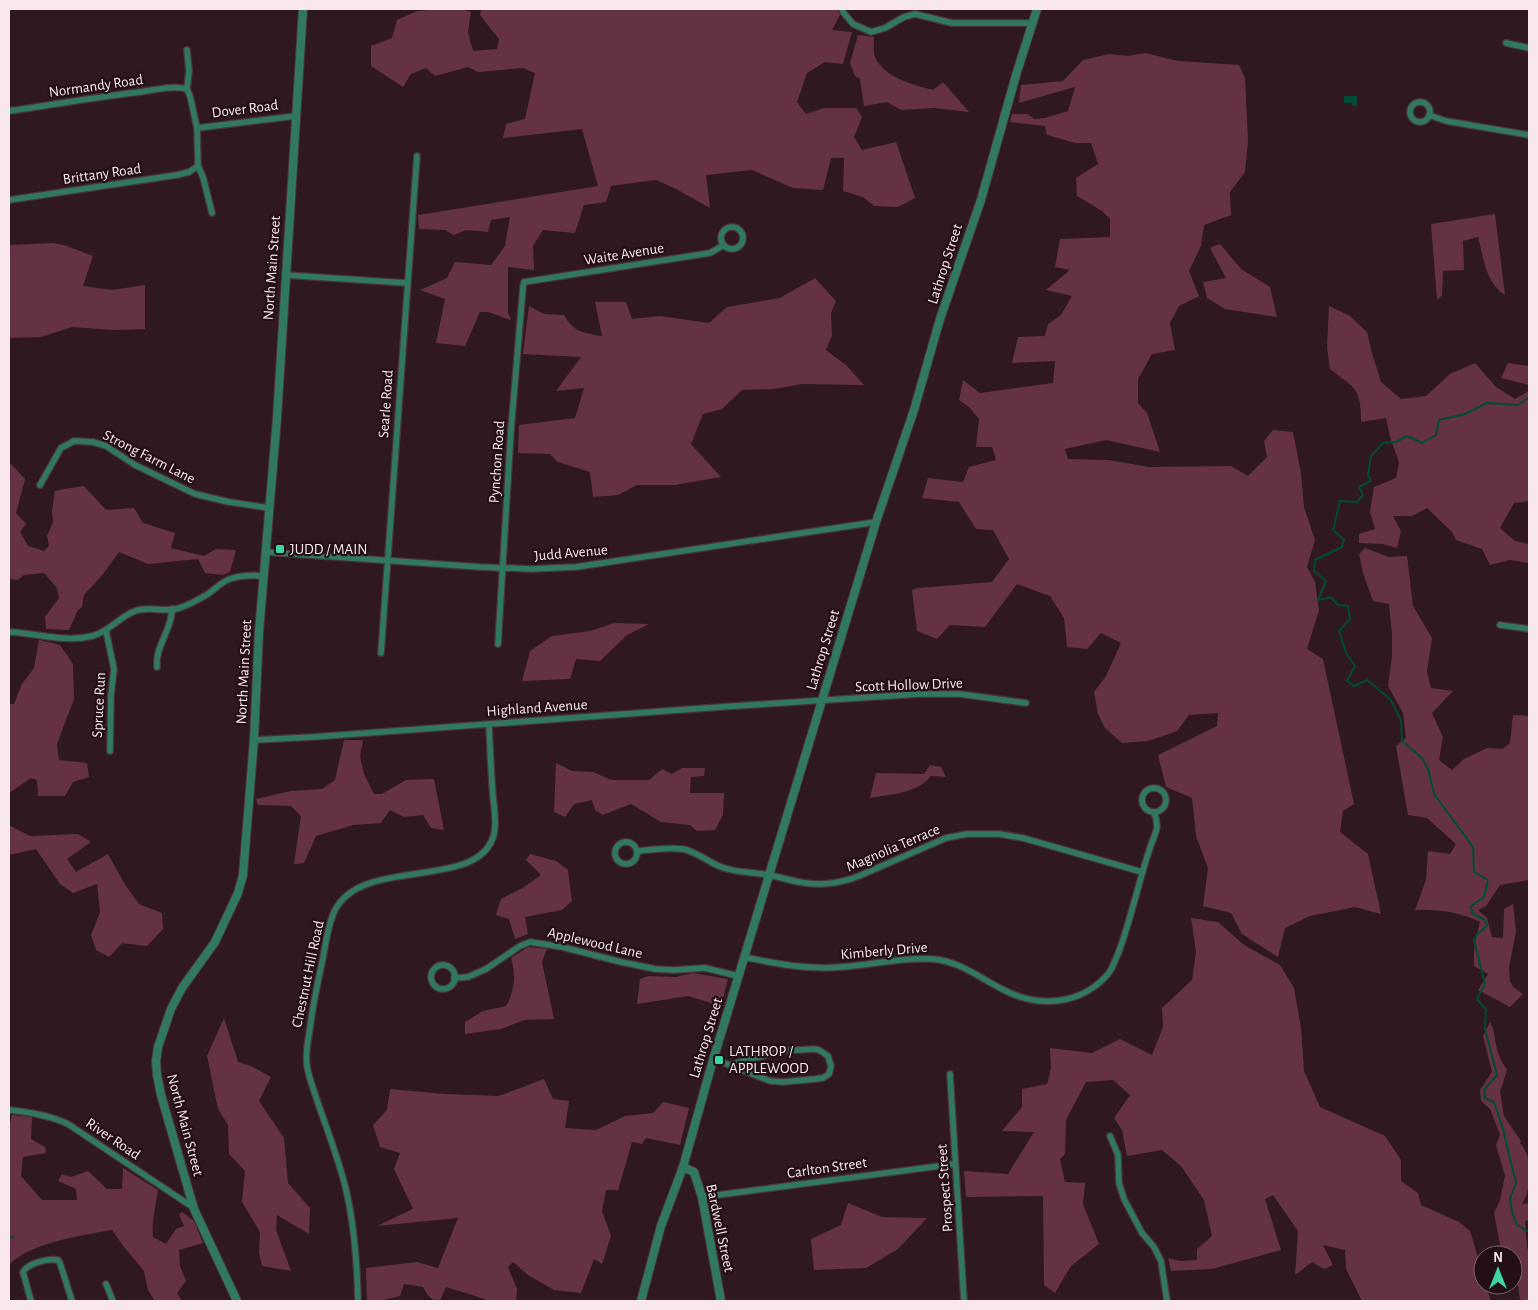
<svg xmlns="http://www.w3.org/2000/svg" width="1538" height="1310" viewBox="0 0 1538 1310" font-family="'Alegreya Sans',sans-serif">
<rect width="100%" height="100%" fill="#2f1820"/>
<g fill="#653245">
<path d="M439,9H462L471,12L468,32L473,51L497,49L499,39L480,15L481,9H837L840,15L832,30L852,32L843,64L825,62L807,73L797,102L806,114L824,108H856L862,117L854,137L862,150L896,142L915,198L898,207L874,206L863,197L843,191L844,158H831L823,190L793,188L752,170L706,175L710,208L676,189L656,180L611,186L606,202L584,205L575,233L543,230L533,246L534,270L508,267V313L511,320L488,312H480L465,346L436,343L445,299L420,290L447,278L455,262L491,265L505,246L510,217L491,220L488,232L466,230L454,235L445,230L419,229L418,215L598,186L582,129L503,138L506,124L525,119L535,73L523,68L478,72L468,67L435,76L426,68L411,74L403,87L371,66V46L392,38L397,20L417,11Z"/>
<path d="M858,35L874,37C874,43 873,51 875,57C884,78 914,85 933,90L943,82L969,112L934,108L901,110L887,102L864,106L860,79L855,76L850,63Z"/>
<path d="M1145,53L1178,61L1239,65L1245,78L1248,141L1245,172L1230,192L1231,215L1204,225L1201,246L1189,271L1199,296L1179,306L1170,323L1175,350L1152,354L1138,379V403L1147,413L1160,452L1106,440L1065,449L1068,459L1109,460L1149,467L1231,466L1248,476L1267,457L1264,441L1273,430L1293,432L1301,473L1304,507L1315,540L1307,567L1315,582L1319,610L1307,649L1323,659L1354,804L1343,811L1340,832L1368,854L1381,914L1355,907L1310,916L1285,928L1278,957L1242,934L1231,913L1203,906L1208,868L1196,836L1192,798L1166,787L1158,755L1217,726L1218,713L1189,715L1177,731L1148,741L1122,743L1105,728L1098,714L1094,692L1106,676L1121,643L1101,633L1087,649L1067,647L1064,618L1050,596L1017,584L985,627L950,625L937,639L917,631L912,590L918,588L992,582L1009,559L993,530L976,529L959,502L922,498L928,478L963,482L969,467L996,460L992,447H976L979,419L970,408L959,400L963,380L980,393L1053,383L1055,361L1012,363L1018,337L1045,336L1048,324L1061,315L1072,296L1046,290L1070,270L1055,267L1060,239L1110,237V219L1102,211L1077,196L1076,178L1098,164L1091,143H1075L1047,135L1045,126L1010,122L1012,114H1028L1034,119L1045,118L1068,111L1075,87L1019,103L1021,85L1063,81L1083,60L1109,54L1128,56Z"/>
<path d="M1495,214L1505,295C1485,282 1484,258 1478,237L1463,241L1464,270L1443,271L1442,295L1437,300L1431,224Z"/>
<path d="M53,243L64,245L93,256L83,286L112,290L145,285V329L114,330L72,327L41,337L9,338V245Z"/>
<path d="M1220,244L1241,269L1270,287L1277,317L1225,309L1207,298L1203,282L1226,278L1210,248Z"/>
<path d="M815,278L836,301L831,313L832,336L826,350L847,366L864,385L802,384L774,389L742,390L722,409L703,414L691,444L721,477L675,485H637L618,495L593,497L590,472L558,462L550,454L518,453L519,425L575,418L584,388L556,391L581,357L523,354L529,306L544,314L564,315C573,332 584,333 602,336L595,302H626L632,319L660,316L709,323L727,307L780,298Z"/>
<path d="M1329,306L1350,316L1367,332L1372,353L1381,382L1401,399L1426,396L1450,374L1475,363L1496,387L1515,399L1529,391V501L1514,503L1500,528L1515,541L1529,544V563L1510,560L1490,565L1482,549L1456,540L1452,532L1427,508L1412,516H1393L1401,531L1397,548L1383,544L1359,543V534L1375,529L1370,512L1374,487L1396,478L1399,462L1390,437L1386,418L1361,422C1361,388 1356,389 1330,369L1327,347Z"/>
<path d="M1508,363L1529,366V385L1501,378Z"/>
<path d="M9,462L25,479L16,513L26,524L20,532L28,546L44,551L49,546L47,536L53,522L52,511L55,491L64,489L84,486L106,510L134,508L143,523L175,533L171,548L204,556L216,549L236,550L230,572L223,575L205,573L198,559L148,564L119,552L103,574L84,595L82,607L78,610L69,630L46,629L45,617L59,598L57,588L44,573L24,575L18,580L9,579Z"/>
<path d="M1365,548L1389,557L1407,556L1413,606L1432,638L1427,671L1431,688L1453,691L1432,713L1443,737L1439,760L1452,770L1464,759L1487,748L1503,749L1510,743L1513,715L1529,716V880L1500,885L1486,906L1478,910L1487,918L1492,937L1503,938L1504,909L1513,904L1516,932L1509,967L1510,981L1513,987L1523,994L1510,1007L1478,990L1488,974L1474,966C1473,951 1476,936 1480,922C1460,912 1436,909 1415,910L1426,880L1428,851L1450,854L1456,844L1427,818L1408,815L1396,746L1406,738L1403,713L1388,686L1392,656V634L1389,604L1373,601L1363,573L1359,554Z"/>
<path d="M614,623L649,624L627,635L600,661L576,659L570,679L522,681L530,651L552,636L590,631Z"/>
<path d="M39,640L60,645L73,664L74,699L57,744L59,760L87,763L89,777L73,782L65,796H38L37,780L31,778L9,793V704H14L22,684L34,668Z"/>
<path d="M344,740H363L360,756L364,774L374,794H382L406,780L434,779L444,830L431,828L423,815L404,817L390,810L381,823L353,825L316,836L304,863L294,864L301,816L291,806L258,805L256,799L291,791L322,789L335,780Z"/>
<path d="M556,763L572,771L593,772L611,780H649L662,769L672,774L682,768H705L704,776L691,777L690,793H724L723,815L715,830L697,831L690,825L661,822L631,804L603,815L595,810L592,800L574,804L565,817L554,812Z"/>
<path d="M930,765L941,767L946,777L931,776C917,794 890,794 870,798L876,773L924,774Z"/>
<path d="M9,825L30,836L78,834L91,842L67,859L76,872L108,854L126,886L139,904L162,913L163,929L147,946L122,943L109,957L96,950L91,935L100,912L97,884L73,893L60,884L36,849L9,855Z"/>
<path d="M530,854L556,861L568,870L572,901L562,910L525,917L528,934L515,939L509,919L496,915L501,899L524,887L541,875L526,860Z"/>
<path d="M1191,918L1218,922L1244,945L1280,965L1294,988L1301,1028L1304,1071L1320,1107L1385,1136L1401,1160V1181L1418,1193L1421,1205L1459,1222L1470,1231L1483,1274V1285H1486L1491,1301H1362L1346,1269L1345,1250L1323,1245L1333,1265L1324,1269L1312,1262L1295,1275L1298,1231L1273,1195L1265,1199L1281,1250L1212,1269L1171,1271L1168,1258L1180,1261L1197,1260V1249L1212,1236L1204,1200L1181,1166L1162,1150L1127,1156L1122,1130L1114,1118L1130,1095L1113,1080L1086,1082L1066,1120L1065,1154L1060,1159L1065,1182L1085,1183L1083,1204L1099,1244L1071,1266L1055,1293L1044,1285L1043,1196L966,1197L964,1171L1008,1174L1034,1132L1002,1131L1022,1107V1089L1047,1084L1051,1069L1050,1048L1092,1053L1120,1039L1152,1055L1163,1027L1162,1008L1192,980L1196,952Z"/>
<path d="M528,947L547,949L542,962L554,1019L524,1020L501,1029L465,1034V1022L483,1011L506,1006C515,990 516,975 511,958Z"/>
<path d="M693,973L728,979L721,1006L688,996L637,1004L640,979L648,976L676,977Z"/>
<path d="M224,1018L238,1062L251,1066L271,1077L259,1101L284,1138L288,1183L310,1208L309,1234L277,1215L276,1230L291,1271L262,1266L259,1252L260,1232L242,1202L245,1171L229,1154L228,1125L218,1109L207,1056Z"/>
<path d="M1490,1022C1496,1032 1494,1044 1499,1055C1500,1060 1504,1065 1507,1070L1500,1092L1504,1116L1521,1141L1520,1143C1534,1158 1532,1188 1522,1204L1529,1203V1220L1525,1221L1527,1248L1529,1250V1301H1522L1520,1299L1515,1265L1513,1262V1255H1508L1500,1245L1494,1213L1500,1200L1505,1176L1496,1145L1500,1135L1490,1109L1481,1101L1480,1090L1492,1072L1483,1036Z"/>
<path d="M544,1079L553,1099L569,1101L565,1128L596,1130L625,1116L653,1113L663,1102L689,1108L680,1145L646,1138L642,1144L632,1142L618,1190H606L602,1211L611,1236L602,1264L594,1259L581,1293L554,1290L528,1275L513,1262L508,1267L517,1289L516,1301H486L485,1299L446,1287L440,1301C430,1301 427,1294 423,1287L404,1284L400,1296L379,1301H367L366,1268L417,1262L438,1268L458,1218L377,1226L413,1209L394,1169L400,1153L380,1147L373,1125L387,1110L390,1089L445,1094L499,1096Z"/>
<path d="M12,1115L32,1117L31,1139L45,1147L46,1153L23,1157L21,1176L42,1200H77L76,1189L58,1181L62,1174L71,1177L88,1171L107,1189H122L123,1168L158,1190C156,1205 151,1223 153,1237L166,1244L176,1229L184,1226L179,1215L182,1212L194,1221L203,1243L179,1250L180,1266L186,1281L177,1293L182,1301H155L148,1290L144,1271L124,1247L112,1230C84,1235 28,1243 9,1265V1128Z"/>
<path d="M848,1203L882,1217L927,1218L898,1249L866,1268L814,1270L811,1239L841,1225Z"/>
</g>
<path fill="#004b35" d="M1344,96H1357V106H1352V103H1344Z"/>
<g fill="none" stroke-linecap="round" stroke-linejoin="round">
<g stroke="#004b35" stroke-width="2">
<path d="M1529,397L1518,405L1487,403L1465,414L1439,420L1436,435L1422,443L1407,436L1396,442L1383,443L1371,456L1368,475L1371,481L1359,487L1363,495L1357,502L1340,501L1333,530L1344,540L1342,547L1315,560L1314,571L1326,581L1318,600L1331,597L1338,605L1348,606L1350,619L1339,631L1346,653L1355,666L1347,681L1354,686L1367,680L1390,699L1401,720L1402,741L1422,758L1428,769L1434,794L1473,847L1474,872L1488,880L1484,897L1471,906L1472,913L1485,920L1487,926L1477,934L1474,940L1485,984L1477,999L1486,1010L1485,1029L1497,1075L1484,1090L1485,1098L1494,1102L1503,1129L1516,1183L1510,1198L1512,1212L1517,1225L1529,1232"/>
<path d="M9,1238L13,1237"/>
</g>
<defs>
<g id="minor">
<path d="M842,9L843,12L853,24L871,32L885,28L904,17L915,14L952,23H1032"/>
<path d="M1506,43L1529,48"/>
<path d="M187,50L189,71L187,89L190,96L197,128L198,166L203,177L212,213"/>
<circle cx="1420" cy="112" r="10"/>
<path d="M9,111C53,105 96,97 140,92C155,90 173,85 187,89"/>
<path d="M1429,115L1446,121L1529,135"/>
<path d="M197,128L296,116"/>
<path d="M9,200L177,175L189,172L198,166"/>
<circle cx="732" cy="238" r="11"/>
<path d="M285,275L407,283"/>
<path d="M40,485L61,448L74,441L93,442L106,446L135,465L195,494L229,502L269,508"/>
<path d="M265,552L480,567L532,569L576,567L876,522"/>
<path d="M1500,625L1529,629"/>
<path d="M106,631L114,669L111,695L110,751"/>
<path d="M9,632C37,633 65,643 92,636C109,632 119,617 135,611C149,606 163,612 176,609C187,606 198,600 208,594C215,589 221,582 230,579C241,575 252,575 264,576"/>
<path d="M498,644L511,430L523,287L524,282L710,253L724,245"/>
<path d="M381,653L417,156"/>
<path d="M157,667C155,646 172,630 172,609"/>
<path d="M254,740L313,737L720,707L919,694H960L1026,703"/>
<circle cx="1154" cy="800" r="12"/>
<circle cx="626" cy="853" r="11"/>
<path d="M637,851C652,850 668,847 683,849C697,852 708,862 721,867C737,873 753,872 769,875C779,877 789,880 799,882C820,886 839,884 859,876L946,838L967,834H999L1023,838L1142,872"/>
<path d="M744,957C777,964 808,970 842,967C872,965 902,957 932,959C961,961 982,980 1008,992C1042,1008 1082,1004 1108,974C1113,968 1115,960 1118,954C1126,933 1131,913 1137,892C1141,877 1145,863 1150,848C1152,841 1156,834 1157,827C1157,821 1156,817 1154,812"/>
<circle cx="443" cy="977" r="12"/>
<path d="M454,978L468,977L486,969L520,946L530,942L562,947L621,962L655,969L673,970L705,968L738,976"/>
<path d="M714,1059L770,1081L783,1082L815,1079L823,1078L829,1074L831,1066L828,1056L819,1050L814,1049L781,1051L729,1065"/>
<path d="M950,1074L964,1301"/>
<path d="M9,1110C30,1112 49,1115 68,1124L194,1208"/>
<path d="M1110,1136L1118,1155L1119,1183L1124,1199L1142,1233L1154,1247L1161,1261L1167,1301"/>
<path d="M702,1197L955,1164"/>
<path d="M106,1284L113,1301"/>
<path d="M31,1301L23,1272C28,1263 49,1258 58,1260L60,1263L72,1301"/>
<path d="M358,1301C357,1260 354,1217 343,1178C336,1153 327,1129 319,1106C315,1093 309,1079 307,1066C305,1053 308,1041 310,1028C313,1004 318,981 323,958C326,942 328,924 335,910C364,855 480,892 494,834C497,822 494,808 493,796C491,772 490,748 489,724"/>
</g>
<g id="tertiary">
<path d="M683,1167L694,1172L702,1197L721,1301"/>
<path d="M237,1301L194,1209L161,1095L157,1075L156,1061L158,1047L171,1009L182,988L215,942L238,893L243,875L254,740L259,632L277,418L303,9"/>
<path d="M641,1301L661,1226L683,1167L711,1067L876,522L914,410L940,319L981,200L1016,75L1037,9"/>
</g>
</defs>
<use href="#minor" stroke="#4b353d" stroke-width="8"/>
<use href="#tertiary" stroke="#4b353d" stroke-width="10"/>
<use href="#minor" stroke="#30795e" stroke-width="5.5"/>
<use href="#tertiary" stroke="#30795e" stroke-width="8"/>
</g>
<g fill="#3ed4a3" stroke="#240f17" stroke-width="2">
<rect x="275" y="544" width="10" height="10" rx="2.5"/>
<rect x="714" y="1055" width="10" height="10" rx="2.5"/>
</g>
<g text-anchor="middle" dominant-baseline="central" stroke-width="4.5" stroke-linejoin="round" paint-order="stroke">
<g font-size="15" fill="#f8e8ec" stroke="#240f17">
<text transform="translate(96 86) rotate(-8)">Normandy Road</text>
<text transform="translate(245 109) rotate(-7)">Dover Road</text>
<text transform="translate(102 174) rotate(-8)">Brittany Road</text>
<text transform="translate(624 254) rotate(-9)">Waite Avenue</text>
<text transform="translate(945 264) rotate(-72)">Lathrop Street</text>
<text transform="translate(272 268) rotate(-86)">North Main Street</text>
<text transform="translate(386 404) rotate(-86)">Searle Road</text>
<text transform="translate(149 457) rotate(27)">Strong Farm Lane</text>
<text transform="translate(497 462) rotate(-86)">Pynchon Road</text>
<text transform="translate(571 553) rotate(-5)">Judd Avenue</text>
<text transform="translate(823 650) rotate(-73)">Lathrop Street</text>
<text transform="translate(244 672) rotate(-87)">North Main Street</text>
<text transform="translate(909 685) rotate(-2)">Scott Hollow Drive</text>
<text transform="translate(99 705) rotate(-87)">Spruce Run</text>
<text transform="translate(537 708) rotate(-4)">Highland Avenue</text>
<text transform="translate(893 848) rotate(-23)">Magnolia Terrace</text>
<text transform="translate(595 943) rotate(13)">Applewood Lane</text>
<text transform="translate(884 951) rotate(-5)">Kimberly Drive</text>
<text transform="translate(308 974) rotate(-78)">Chestnut Hill Road</text>
<text transform="translate(706 1038) rotate(-73)">Lathrop Street</text>
<text transform="translate(185 1125) rotate(75)">North Main Street</text>
<text transform="translate(113 1139) rotate(34)">River Road</text>
<text transform="translate(827 1168) rotate(-8)">Carlton Street</text>
<text transform="translate(945 1188) rotate(-94)">Prospect Street</text>
<text transform="translate(720 1228) rotate(78)">Bardwell Street</text>
</g>
<g font-size="15" fill="#f8e8ec" stroke="#240f17" text-anchor="start">
<text x="290" y="549">JUDD / MAIN</text>
<text x="729" y="1051">LATHROP /<tspan x="729" dy="17">APPLEWOOD</tspan></text>
</g>
</g>
<rect width="1538" height="1310" fill="none" stroke="#f8e8ec" stroke-width="20"/>
<g transform="translate(1498 1270)"><circle r="24" fill="#240f17" stroke="#79666c"/>
<path d="M0-4L9 19L0 12L-9 19Z" fill="#3ed4a3"/>
<text y="-8" font-size="14" font-weight="bold" text-anchor="middle" fill="#f8e8ec">N</text>
</g>
</svg>
